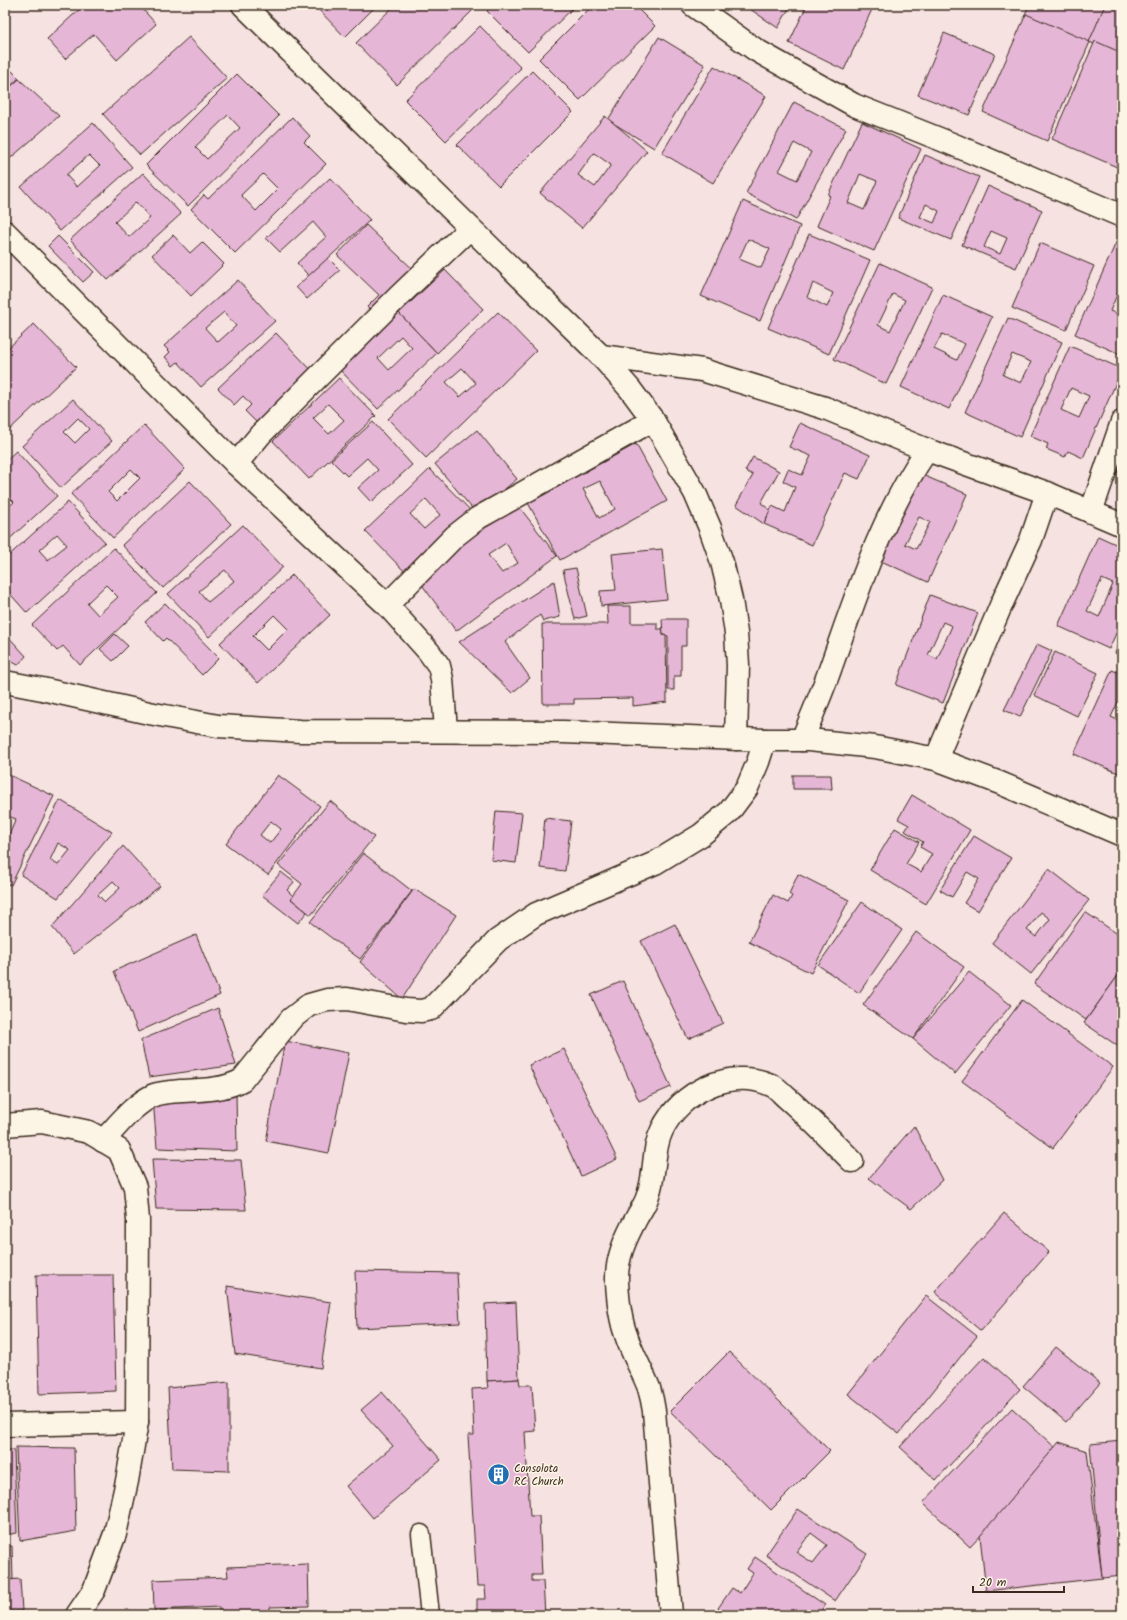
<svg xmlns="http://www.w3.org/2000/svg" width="1127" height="1620" viewBox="0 0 1127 1620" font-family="Kalam,sans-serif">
<rect width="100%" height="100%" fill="#f5e2e1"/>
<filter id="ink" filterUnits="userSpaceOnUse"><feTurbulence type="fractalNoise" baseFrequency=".025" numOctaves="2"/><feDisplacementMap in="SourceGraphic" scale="8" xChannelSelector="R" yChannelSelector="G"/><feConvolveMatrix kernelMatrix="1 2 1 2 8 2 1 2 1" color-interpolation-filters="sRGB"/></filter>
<g filter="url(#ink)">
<g fill="#e6b6d7" stroke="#3b2a1e" fill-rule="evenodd">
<path d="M84,5H139L156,24L117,60L94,34L65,59L47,39Z"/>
<path d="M314,5H377L345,37Z"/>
<path d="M395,5H466L472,11L397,85L356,43Z"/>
<path d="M492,5H576L528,52L487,11Z"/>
<path d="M593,5H634L655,26L580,100L539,59Z"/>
<path d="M744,5H791L778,28Z"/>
<path d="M807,5H874L844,70L789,43Z"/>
<path d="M1008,5H1018L1016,9Z"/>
<path d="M1029,5H1106L1088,45L1024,17Z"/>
<path d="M1105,5H1122V56L1089,42Z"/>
<path d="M1026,14L1090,42L1047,141L983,112Z"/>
<path d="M480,26L521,68L446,141L405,100Z"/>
<path d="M944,33L995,54L969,115L918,95Z"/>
<path d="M189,37L227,78L140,155L103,114Z"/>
<path d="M659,37L705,65L654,148L608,120Z"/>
<path d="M1095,41L1122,53V155L1117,167L1052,139Z"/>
<path d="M5,64L19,78L5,91Z"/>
<path d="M714,66L766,96L713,183L662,153Z"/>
<path d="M532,71L573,112L499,186L457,145Z"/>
<path d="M237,74L279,116L188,206L146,165ZM228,115L240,128L207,159L195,147Z"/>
<path d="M19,79L59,116L5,163V92Z"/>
<path d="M794,102L846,129L796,220L746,193ZM794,143L811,152L797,180L779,171Z"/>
<path d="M605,116L647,151L582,228L540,193ZM594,153L611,165L595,187L578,175Z"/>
<path d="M292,117L310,136L304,142L326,164L235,253L191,209L204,195L208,199ZM263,174L278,189L256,211L241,195Z"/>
<path d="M862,122L921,149L874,251L817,226L830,196L828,195ZM860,174L877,181L864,210L848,203Z"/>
<path d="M93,123L132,167L60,231L21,187ZM89,155L100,166L77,187L66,175Z"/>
<path d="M925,155L979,177L951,240L898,218ZM926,204L939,211L934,223L920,217Z"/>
<path d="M143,173L181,214L108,280L70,240ZM136,202L150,218L129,237L115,222Z"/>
<path d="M330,178L370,220L309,276L297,263L326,237L313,222L280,252L266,238Z"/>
<path d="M988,186L1042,210L1016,268L962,245ZM991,231L1007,238L1000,254L984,247Z"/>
<path d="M743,201L800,226L760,321L701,296ZM748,239L770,249L761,268L739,259Z"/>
<path d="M366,225L417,273L376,316L367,307L379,295L337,255Z"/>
<path d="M809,234L870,260L829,354L768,328ZM813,283L833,293L827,307L807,297Z"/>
<path d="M173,235L190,253L202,242L224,264L191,296L152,255Z"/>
<path d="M58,236L94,272L83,282L48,246Z"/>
<path d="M1119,236L1122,237V283L1110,311L1122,316V355L1075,334Z"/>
<path d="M1040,243L1094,266L1066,330L1012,308Z"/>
<path d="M328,258L340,270L307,299L296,287Z"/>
<path d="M880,263L932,287L886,384L834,359ZM893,294L905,300L890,331L878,325Z"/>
<path d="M445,270L483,309L437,353L399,313Z"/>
<path d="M238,280L275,321L201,387L178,362L173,366L165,357L170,352L164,346ZM224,312L236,326L218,342L205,328Z"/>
<path d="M943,295L992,317L949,409L901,387ZM942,334L965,344L957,360L934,349Z"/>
<path d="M498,312L536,351L426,458L388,419ZM462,368L476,383L460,397L446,382Z"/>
<path d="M399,313L437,353L378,409L339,369ZM401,336L412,348L389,370L378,358Z"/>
<path d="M1008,318L1062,342L1020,437L965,412ZM1012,354L1031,362L1021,383L1003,375Z"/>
<path d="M34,324L76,367L6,433L5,351Z"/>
<path d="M276,333L315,374L258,424L245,411L251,405L243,396L234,405L218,388Z"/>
<path d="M1070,346L1122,369L1083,458L1068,451L1065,457L1046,449L1048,444L1030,436ZM1071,388L1089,396L1079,418L1061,410Z"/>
<path d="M339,378L376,416L309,479L273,441ZM328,404L344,420L329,434L313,418Z"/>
<path d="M73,399L112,441L61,488L22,446ZM78,418L89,429L75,443L64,432Z"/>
<path d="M373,422L412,465L371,502L358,488L378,470L367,458L347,476L331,460Z"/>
<path d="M800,423L870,455L859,479L845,473L812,545L764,524L772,506L785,512L795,487L783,481L788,469L802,475L811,456L789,447Z"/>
<path d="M144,425L185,469L113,538L71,494ZM131,469L140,478L117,501L108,492Z"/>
<path d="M477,430L517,479L476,513L435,464Z"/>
<path d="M636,444L667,501L560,560L528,503ZM600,481L615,509L599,518L583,489Z"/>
<path d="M16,451L57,496L5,543V510L14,502L5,493V461Z"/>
<path d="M753,457L779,471L761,503L770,510L764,524L736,505L753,475L745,471Z"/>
<path d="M430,469L473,513L408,575L365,531ZM426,499L440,515L424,529L410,514Z"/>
<path d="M920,474L967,494L928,582L881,561ZM919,517L930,522L916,549L905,544Z"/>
<path d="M190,481L231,524L163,588L122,545Z"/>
<path d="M68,502L105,542L27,613L5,588V559ZM57,534L67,545L48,560L39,550Z"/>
<path d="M517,504L557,556L456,631L417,578L468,532ZM506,543L518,563L502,573L488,555Z"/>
<path d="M243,525L283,567L209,637L168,594ZM225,570L234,581L208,602L199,591Z"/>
<path d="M1098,536L1122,547V620L1109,649L1058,626ZM1102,579L1113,584L1099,617L1087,611Z"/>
<path d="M114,548L157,593L80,665L63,646L57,651L32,625ZM106,585L118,597L98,615L87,603Z"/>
<path d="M662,549L667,599L601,606L600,591L616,590L612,554Z"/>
<path d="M576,568L587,616L575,619L563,570Z"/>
<path d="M292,575L330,615L258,683L220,643ZM274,615L288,629L267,650L253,636Z"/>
<path d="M554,581L560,617L543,621L540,615L505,642L530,678L512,693L459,642Z"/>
<path d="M930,595L978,613L943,703L896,685ZM943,622L952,626L937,659L928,655Z"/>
<path d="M165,603L219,658L202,675L166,638L163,641L145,622Z"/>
<path d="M607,606H631V623H657V629H663V635H666L667,702L633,706V698L574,699V704H543L542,624H608Z"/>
<path d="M662,619H686V646H681V676H674V690H668V636L663,635Z"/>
<path d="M5,633L26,656L18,665L5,658Z"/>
<path d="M115,634L128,646L113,661L100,649Z"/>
<path d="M1122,638V656L1115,653Z"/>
<path d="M1037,644L1052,651L1020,717L1004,710Z"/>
<path d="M1055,652L1098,673L1077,716L1034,695Z"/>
<path d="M1112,670L1122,674V704L1118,702L1111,717L1122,722V763L1118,773L1074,754Z"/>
<path d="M5,773L54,796L11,885L5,883V835L8,837L16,819L5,815Z"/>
<path d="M278,775L320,806L268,875L226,844ZM271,821L281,829L270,843L260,835Z"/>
<path d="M793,775H831L832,789H793Z"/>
<path d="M912,795L970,830L926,904L870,870L895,828L919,842L906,864L921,872L932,854L920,847L923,842L905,831L909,825L898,819Z"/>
<path d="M60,800L112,832L58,898L21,875ZM58,843L70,850L58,865L50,860Z"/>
<path d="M330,801L374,837L311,915L291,899L302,884L278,865Z"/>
<path d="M496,811L522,813L516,863L491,860Z"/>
<path d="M545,818L571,821L565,871L540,868Z"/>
<path d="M974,836L1011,858L978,911L964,903L979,879L967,872L952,897L940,890Z"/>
<path d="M123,846L160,886L74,954L52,927ZM113,881L120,888L105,902L98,895Z"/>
<path d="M363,853L412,891L360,959L310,922Z"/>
<path d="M1049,869L1089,900L1031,974L992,943ZM1041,912L1050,919L1036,937L1027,930Z"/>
<path d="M281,872L294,882L287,890L293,896L291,899L307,912L298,923L262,895Z"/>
<path d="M798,874L849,900L811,973L749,942L773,895L788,903L792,896L789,894Z"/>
<path d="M414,889L456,915L402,999L360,962Z"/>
<path d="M862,902L902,930L859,993L818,965Z"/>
<path d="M1085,912L1122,937V970L1086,1020L1034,984Z"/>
<path d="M675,924L723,1023L688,1039L641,941Z"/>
<path d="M916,932L964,967L913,1039L863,1005Z"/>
<path d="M196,935L220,995L138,1032L114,971Z"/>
<path d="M1122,970V1049L1084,1023Z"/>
<path d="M969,972L1011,1005L955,1074L913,1039Z"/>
<path d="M623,981L671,1087L639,1101L591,995Z"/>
<path d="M1022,1000L1113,1067L1053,1148L962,1081Z"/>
<path d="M218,1008L236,1065L149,1077L141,1040Z"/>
<path d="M285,1041L349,1053L329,1153L266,1141Z"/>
<path d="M564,1049L617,1159L581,1176L529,1065Z"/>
<path d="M236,1092L237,1151L157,1148L153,1099Z"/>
<path d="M914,1126L942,1180L911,1209L869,1178Z"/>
<path d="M152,1159L241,1160L246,1210L156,1209Z"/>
<path d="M1004,1213L1049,1252L981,1331L935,1292Z"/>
<path d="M355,1271L457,1273L460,1323L357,1328Z"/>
<path d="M36,1275H113L116,1391L39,1394Z"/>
<path d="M227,1286L331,1302L321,1368L235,1354Z"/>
<path d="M926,1296L977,1336L899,1434L848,1394Z"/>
<path d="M516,1302L519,1379L487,1381L485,1304Z"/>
<path d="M1056,1347L1100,1383L1066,1422L1023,1386Z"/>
<path d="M729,1352L830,1451L771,1510L670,1411Z"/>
<path d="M984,1357L1020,1389L936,1480L900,1447Z"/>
<path d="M519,1379L520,1385H532L535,1431L525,1432L530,1516H539L542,1575H532V1581H543L545,1615H477V1599H486L485,1586H477L468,1435H474L472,1389L488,1388L487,1381Z"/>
<path d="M229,1382V1471L172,1469L168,1388Z"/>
<path d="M382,1392L441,1460L373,1518L346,1486L393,1446L361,1410Z"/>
<path d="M1012,1408L1060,1452L970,1547L923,1503Z"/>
<path d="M1122,1441V1576L1102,1578L1090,1444Z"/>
<path d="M1059,1442L1087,1451L1102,1578L986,1591L980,1536Z"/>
<path d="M16,1447L74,1448L76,1531L20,1541Z"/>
<path d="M5,1450H14L17,1533L5,1535Z"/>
<path d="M798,1509L867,1554L835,1601L766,1555ZM811,1533L827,1545L813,1563L796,1552Z"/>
<path d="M5,1546H12L13,1580H5Z"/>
<path d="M755,1557L825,1605L818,1615H716L714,1614L732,1588L740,1593L753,1573L747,1569Z"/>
<path d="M308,1564L309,1606L270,1607V1615H219V1607L154,1610L153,1580L228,1577L227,1567Z"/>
<path d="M20,1579L22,1611L5,1612V1580Z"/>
<path d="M13,1611V1615H5V1612Z"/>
</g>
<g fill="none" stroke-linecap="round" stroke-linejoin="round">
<defs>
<path id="lane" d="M421,1534L430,1615"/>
<g id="street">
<path d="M693,5L756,50L854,105L952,144L1122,216"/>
<path d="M5,232L236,464L387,605L429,652L439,666L442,679L446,730"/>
<path d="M601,356L702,370L825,408L927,450L1047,493L1122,525"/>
<path d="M236,464L261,434L398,297L470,228"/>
<path d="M1091,512L1122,422"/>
<path d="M387,605L455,536L478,518L653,420"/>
<path d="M802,740C811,718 820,697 828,675C856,597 880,518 927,450"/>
<path d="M936,759L1002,603L1031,540L1047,493"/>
<path d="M5,1125L42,1122L89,1132L119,1150L135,1187L138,1220L137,1422L127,1481L115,1534L94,1590L77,1615"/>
<path d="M103,1141C118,1125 134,1104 154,1095C162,1092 172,1092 181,1091C202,1090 224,1090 242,1080L291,1019L309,1005L327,1000L347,999L406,1010L421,1011L431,1009L498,940L536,914L655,863L701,835L729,812L747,788L758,762L765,740"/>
<path d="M5,1425L137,1422"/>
<path d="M671,1615L654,1411C653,1404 651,1395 649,1388C642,1370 632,1354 626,1335C620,1319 618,1300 617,1282C616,1258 626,1237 637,1217C641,1210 646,1203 648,1195C656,1174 652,1150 662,1130C680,1092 730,1067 771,1085C777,1087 782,1094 787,1098C810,1118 831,1140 852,1161"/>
</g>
<g id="secondary">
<path d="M243,5L601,356L630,389L653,420L695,493L710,528L722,562L731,600L736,633L738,665L736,739"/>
<path d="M5,682L42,689L149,713L218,726L300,731L563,732L765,740H809L875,747L936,759L1000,783L1122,835"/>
</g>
</defs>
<use href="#lane" stroke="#3b2a1e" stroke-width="21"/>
<use href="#street" stroke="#3b2a1e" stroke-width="25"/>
<use href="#secondary" stroke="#3b2a1e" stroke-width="25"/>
<use href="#lane" stroke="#fcf5e5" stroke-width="18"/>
<use href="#street" stroke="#fcf5e5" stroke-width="22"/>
<use href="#secondary" stroke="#fcf5e5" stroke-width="22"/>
</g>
</g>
<defs>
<symbol id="building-disc" viewBox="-11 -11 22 22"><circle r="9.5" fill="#1f6fb2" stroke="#fcf5e5"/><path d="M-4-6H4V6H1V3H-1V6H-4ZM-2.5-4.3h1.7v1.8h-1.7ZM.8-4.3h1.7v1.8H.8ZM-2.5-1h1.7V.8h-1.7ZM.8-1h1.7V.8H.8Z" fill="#fff"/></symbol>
</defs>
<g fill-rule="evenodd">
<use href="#building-disc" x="486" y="1462" width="25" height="25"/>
</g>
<g text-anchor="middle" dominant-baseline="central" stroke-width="3" stroke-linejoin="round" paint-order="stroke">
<g font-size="11" fill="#3b2a1e" stroke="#fcf5e5" text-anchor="start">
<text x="514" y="1469">Consolota<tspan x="514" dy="13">RC Church</tspan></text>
</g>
</g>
<rect width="1127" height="1620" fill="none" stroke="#fcf5e5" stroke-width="20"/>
<rect x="10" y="10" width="1107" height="1600" fill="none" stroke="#3b2a1e" stroke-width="1.5" filter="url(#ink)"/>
<path d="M973 1586v6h91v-6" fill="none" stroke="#3b2a1e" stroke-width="2"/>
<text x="979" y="1586" font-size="12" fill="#3b2a1e" stroke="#fcf5e5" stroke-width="3" paint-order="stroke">20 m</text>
</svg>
